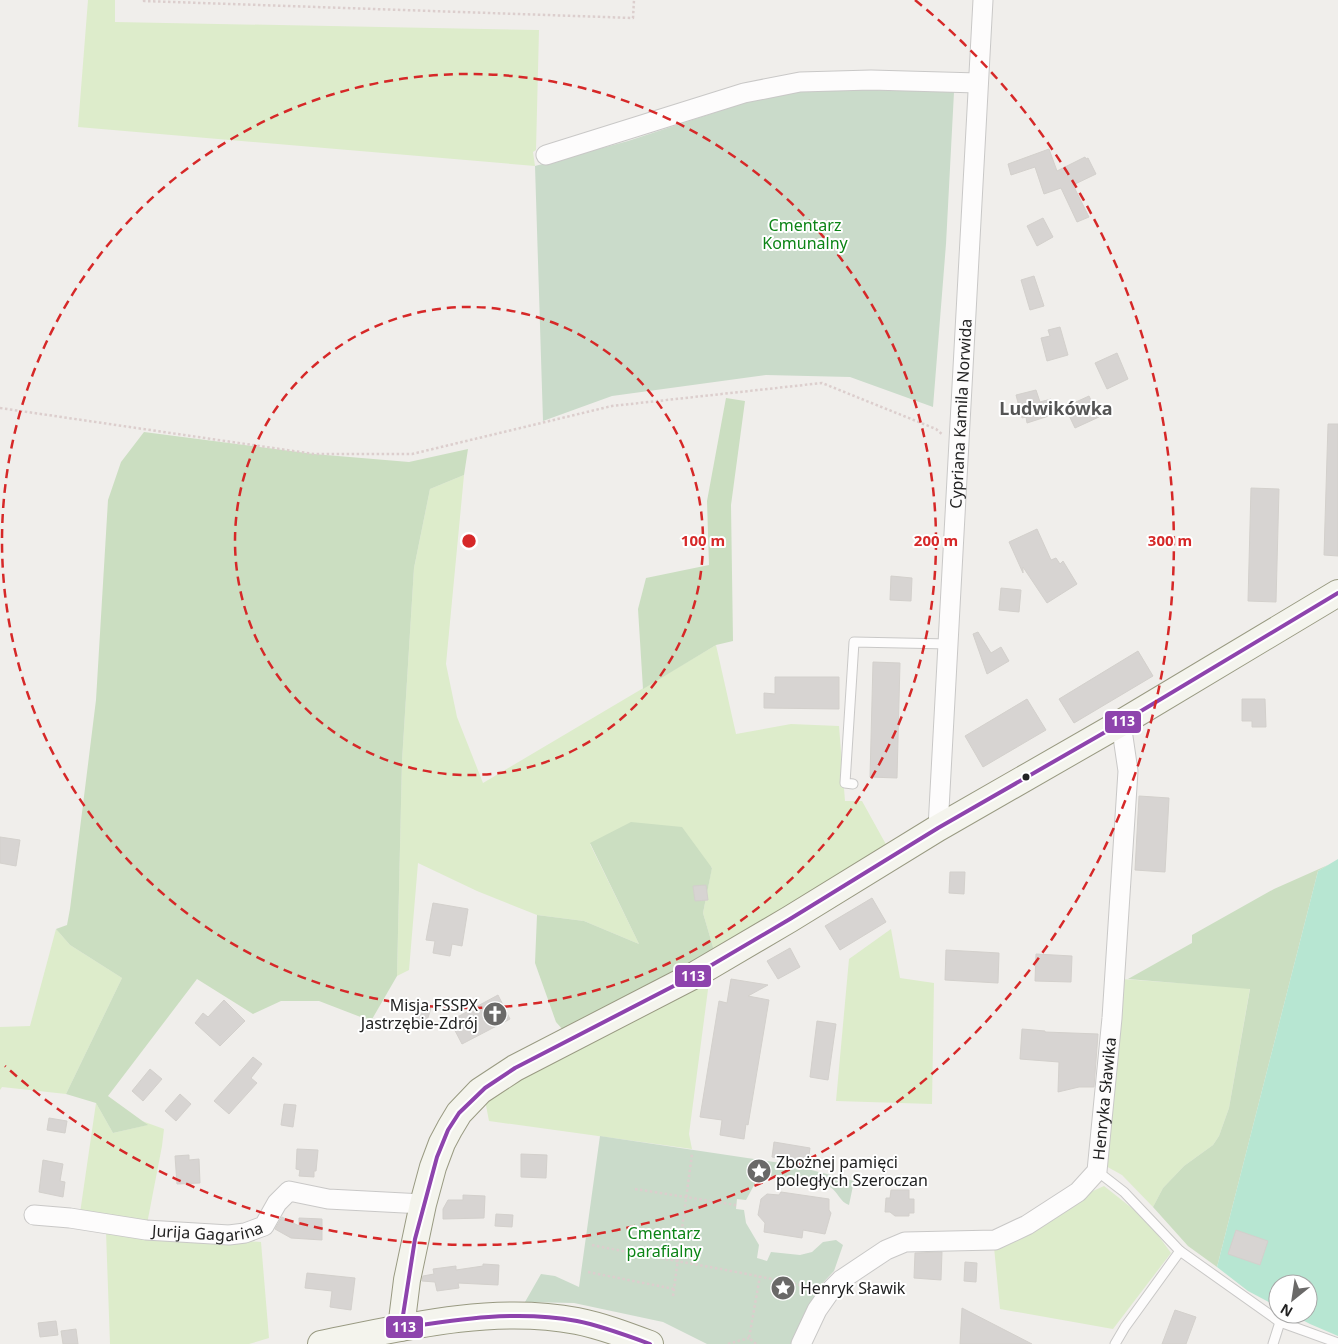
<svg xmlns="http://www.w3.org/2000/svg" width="1338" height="1344" viewBox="0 0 1338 1344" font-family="'Noto Sans',sans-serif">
<rect width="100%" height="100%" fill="#f0eeeb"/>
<g fill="#ddeccb">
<path d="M88,0H115V22L539,30L536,150L533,152L535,166L78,127Z"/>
<path d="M464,475L446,664L457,717L483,783L716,645L736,734L791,724L839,726L845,801H862L888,848L715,954L703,913L712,867L590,844L639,944L584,921L537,915L477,891L418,863L409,970L397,976L402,761L414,568L430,489Z"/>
<path d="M56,929L70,945L122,978L66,1094L2,1087L0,1090V1027L30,1026Z"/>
<path d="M891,929L900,978L934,983L932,1104L836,1101L849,959Z"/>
<path d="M1121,979L1250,988L1229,1108L1219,1136L1213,1145L1184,1166L1163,1188L1153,1207L1122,1175L1104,1165Z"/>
<path d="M709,982L689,1134L692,1149L489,1121L485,1100L507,1083Z"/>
<path d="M96,1103L113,1133L147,1125L142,1121L164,1129L162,1146L147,1224L80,1213Z"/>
<path d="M1104,1186L1147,1220L1171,1253L1113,1329L1000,1309L994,1247L1084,1195Z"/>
<path d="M106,1232L261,1242L269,1338L249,1344H110Z"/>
</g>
<g fill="#cbdec1">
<path d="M726,398L745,401L731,505L733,641L716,645L643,689L638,609L646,578L709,565L707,501Z"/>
<path d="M144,432L314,454L409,462L468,449L464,475L430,489L414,568L402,761L397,976L371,1021L319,1001H281L253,1014L197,979L108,1096L148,1125L113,1133L96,1103L66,1094L122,978L70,945L56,929L67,925L70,909L96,700L108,500L121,462Z"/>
<path d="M631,822L682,827L712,868L703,913L715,954L564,1031L556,1022L535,963L537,915L584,921L639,944L590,843Z"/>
<path d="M1328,865L1318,871L1217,1267L1188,1246L1153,1207L1163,1188L1184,1166L1213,1145L1219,1136L1229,1108L1250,989L1128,979L1192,943V935L1274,889Z"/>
</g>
<g fill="#cadbca">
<path d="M838,89L954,92L946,244L933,407L850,377L766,375L612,396L543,421L535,166L628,141L750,101L795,92Z"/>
<path d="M600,1136L788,1164L854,1181L849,1205C840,1202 838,1192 830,1187C817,1179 775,1176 759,1176L746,1200L737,1199L736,1209L744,1210L746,1223L759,1245L757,1258L767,1261L771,1252L800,1255L812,1252L823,1242L836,1240L843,1245L834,1271L819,1287L792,1344H707L663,1322L574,1303L525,1302L541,1274L555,1276L579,1287Z"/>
</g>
<path fill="#b7e6d2" d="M1338,859V1336L1310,1324L1291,1314H1308V1284H1278V1307L1248,1291L1217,1267L1318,871Z"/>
<g fill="#d7d4d2" stroke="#d3d0cc">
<path d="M1049,149L1057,171L1085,157L1086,159L1088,158L1096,174L1073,185L1089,217L1077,222L1061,188L1044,194L1035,167L1011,175L1008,164Z"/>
<path d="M1043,218L1053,237L1037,246L1027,226Z"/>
<path d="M1034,276L1044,306L1030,310L1021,280Z"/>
<path d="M1060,327L1068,355L1047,361L1041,338L1050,336L1048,330Z"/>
<path d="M1117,353L1128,379L1107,389L1095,363Z"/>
<path d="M1036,390L1040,402L1051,399L1055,414L1027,423L1026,417L1022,418L1016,395Z"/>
<path d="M1089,396L1099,417L1075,428L1065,407Z"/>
<path d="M1328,424H1338V556L1324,555Z"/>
<path d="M1251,488L1279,489L1276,602L1248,601Z"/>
<path d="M1037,529L1051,560L1056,558L1060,564L1063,561L1077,584L1047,603L1023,567V573L1009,542Z"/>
<path d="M891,576L912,578L911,601L890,600Z"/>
<path d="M1001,588L1021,590L1019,612L999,610Z"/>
<path d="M978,632L991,653L1001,647L1009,661L987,674L973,634Z"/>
<path d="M1138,651L1153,676L1074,723L1059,699Z"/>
<path d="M873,662L900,663L897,778L870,777Z"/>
<path d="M775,677H839V709L764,708V693L775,694Z"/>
<path d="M1027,699L1046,730L983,767L965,736Z"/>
<path d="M1242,699H1265L1266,727H1252V721H1242Z"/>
<path d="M1139,796L1169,798L1165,872L1135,870Z"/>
<path d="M0,837L20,840L16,866L0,863Z"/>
<path d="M950,872H965L964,894L949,893Z"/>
<path d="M706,885L708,900L695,901L693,886Z"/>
<path d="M872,898L886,922L840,950L825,926Z"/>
<path d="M433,903L468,909L462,946L452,944L450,956L433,953L435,941L426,940Z"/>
<path d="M790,948L800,967L778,979L767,961Z"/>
<path d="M946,950L999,953L998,983L945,980Z"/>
<path d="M1036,954L1072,956L1071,982L1035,981Z"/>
<path d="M731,979L768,985L748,996L769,1000L748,1125L746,1124L744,1139L720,1135L722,1120L700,1117L719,1001L727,1003Z"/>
<path d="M498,995L510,1019L462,1044L450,1021Z"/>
<path d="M224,1000L245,1021L220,1046L195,1023L203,1013L208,1017Z"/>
<path d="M420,1004L431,1008L426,1024L414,1020Z"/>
<path d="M817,1021L836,1024L828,1080L810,1077Z"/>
<path d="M1022,1029L1045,1031V1032L1098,1034L1094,1087H1079L1058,1092L1059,1062L1020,1059Z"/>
<path d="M253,1057L262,1064L251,1078L257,1083L229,1114L214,1101Z"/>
<path d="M150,1069L162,1079L143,1101L132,1091Z"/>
<path d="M180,1094L191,1104L176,1121L165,1111Z"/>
<path d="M284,1104L296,1105L293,1127L281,1125Z"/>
<path d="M49,1118L67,1121L65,1133L47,1130Z"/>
<path d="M774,1142L810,1148L808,1163L772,1157Z"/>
<path d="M297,1149L318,1150L316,1171H314V1177L299,1176L300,1170L296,1169Z"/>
<path d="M521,1154L547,1155L546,1178L521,1177Z"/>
<path d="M189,1155V1160L199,1159L200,1183L177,1184L175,1156Z"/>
<path d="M43,1160L63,1164L60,1181L65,1182L63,1197L39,1192Z"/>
<path d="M891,1190H909V1199H914V1213H909V1216H895L890,1212H885L886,1198H890Z"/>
<path d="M781,1192L829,1199V1210L831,1213L825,1234L803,1230L802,1238L764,1232L765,1223L758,1215L761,1199L767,1194L779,1195Z"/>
<path d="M463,1195L485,1196L484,1218L443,1219V1209L448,1200H463Z"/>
<path d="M496,1214L513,1215L512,1227L495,1226Z"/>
<path d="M282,1217L299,1226V1218L322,1219V1240L291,1238L275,1229Z"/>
<path d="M1236,1230L1268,1241L1260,1265L1228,1254Z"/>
<path d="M942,1252L941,1280L914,1278L915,1253Z"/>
<path d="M965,1262L977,1263L976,1282L964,1281Z"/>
<path d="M483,1264L499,1265L498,1285L458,1283L459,1288L437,1291L435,1282L422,1281L423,1276L434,1274L433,1269L456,1266V1270L483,1266Z"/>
<path d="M307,1273L355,1278L351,1310L330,1307L332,1291L305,1288Z"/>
<path d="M962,1308L1032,1344H960Z"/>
<path d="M1175,1310L1196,1317L1186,1344H1162Z"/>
<path d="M56,1321L58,1335L40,1337L38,1323Z"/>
<path d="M76,1329L78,1344H63L61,1331Z"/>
</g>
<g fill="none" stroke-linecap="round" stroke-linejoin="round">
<defs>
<g id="lane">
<path d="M853,784L845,783L854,642L949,644"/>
<path d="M1097,1171L1124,1192L1180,1251L1280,1322L1338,1343"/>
<path d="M1115,1344L1125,1327L1180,1251"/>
<path d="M1273,1344L1280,1322"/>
</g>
<g id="street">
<path d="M546,155L744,93L800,82L871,80L978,83"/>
<path id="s1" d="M938,828L983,0"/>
<path id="s2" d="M34,1215L70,1218L146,1230L229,1235L245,1233L264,1226L277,1203L289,1191L328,1199L423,1204"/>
<path id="s3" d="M801,1344L817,1310L831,1290L841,1280L886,1250L905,1242L995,1240L1027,1225L1078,1192L1097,1171L1112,1018L1128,771L1121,723"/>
</g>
<g id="secondary">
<path d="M401,1328L407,1280L423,1204L433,1167L442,1143L450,1128L459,1113L480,1091L515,1068L693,976L790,919L938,828L1121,723L1338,593"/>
<path d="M321,1344C403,1327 493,1305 577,1321C602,1326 626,1335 650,1344"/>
</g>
</defs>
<use href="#lane" stroke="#c9c8c7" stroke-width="11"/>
<use href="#street" stroke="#c9c8c7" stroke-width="21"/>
<use href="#secondary" stroke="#999a82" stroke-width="28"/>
<g stroke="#dccecd" stroke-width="2.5" stroke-dasharray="2.5 2.5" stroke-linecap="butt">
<path d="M144,0V1L633,18L634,0"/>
<path d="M0,408L314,454H412L612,406L822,383L936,429L943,435"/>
<path d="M635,1189L736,1205"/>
<path d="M592,1245C666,1260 740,1271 813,1288"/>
<path d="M588,1272L674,1289"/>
<path d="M673,1296L692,1154"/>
<path d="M728,1344L749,1338"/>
<path d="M756,1344L749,1338L760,1276"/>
</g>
<use href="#lane" stroke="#fdfcfc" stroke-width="9"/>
<use href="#street" stroke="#fdfcfc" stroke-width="19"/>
<use href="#secondary" stroke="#f4f4ed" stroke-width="26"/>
<defs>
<path id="bus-1" d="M650,1344C626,1335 602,1326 577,1321C518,1310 459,1319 401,1328L415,1239L437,1157L448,1130L459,1113L485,1088L515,1068L693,976L790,919L938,828L1121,723L1338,593"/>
</defs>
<use href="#bus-1" stroke="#fff" stroke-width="8"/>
<use href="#bus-1" stroke="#8e44ad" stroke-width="4"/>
</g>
<g fill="none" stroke="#d62828" stroke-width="2.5" stroke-dasharray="9 6">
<circle cx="469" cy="541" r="234"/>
<circle cx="469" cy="541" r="467"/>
<path d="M915 0A701 701 0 1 1 5 1066"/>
</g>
<defs>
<symbol id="church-disc" viewBox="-11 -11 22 22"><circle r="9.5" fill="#6a6968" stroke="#fff"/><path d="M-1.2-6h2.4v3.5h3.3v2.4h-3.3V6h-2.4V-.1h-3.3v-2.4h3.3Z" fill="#fff"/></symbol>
<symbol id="sight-disc" viewBox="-11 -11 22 22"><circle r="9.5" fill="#6a6968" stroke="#fff"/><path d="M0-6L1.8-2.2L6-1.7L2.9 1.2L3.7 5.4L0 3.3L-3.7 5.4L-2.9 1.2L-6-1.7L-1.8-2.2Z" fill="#fff"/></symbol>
</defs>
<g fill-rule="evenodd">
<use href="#church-disc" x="481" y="1000" width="28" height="28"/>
<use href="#sight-disc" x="745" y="1157" width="28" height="28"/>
<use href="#sight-disc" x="769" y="1274" width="28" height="28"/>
</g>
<circle fill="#222" stroke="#fff" stroke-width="2" cx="1026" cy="777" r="4.5"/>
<g text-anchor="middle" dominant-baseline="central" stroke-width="4" stroke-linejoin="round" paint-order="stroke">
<g font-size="16" fill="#0c8416" stroke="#fff">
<text x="805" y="225">Cmentarz<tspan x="805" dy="18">Komunalny</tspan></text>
<text x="664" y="1233">Cmentarz<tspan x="664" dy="18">parafialny</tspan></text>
</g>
<g font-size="16" fill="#222" stroke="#fff">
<text stroke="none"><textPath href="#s1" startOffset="415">Cypriana Kamila Norwida</textPath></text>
<text stroke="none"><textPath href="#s3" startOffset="438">Henryka Sławika</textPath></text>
<text stroke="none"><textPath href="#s2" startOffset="175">Jurija Gagarina</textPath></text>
</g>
<g font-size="16" fill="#222" stroke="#fff" text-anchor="start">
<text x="478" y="1005" text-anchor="end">Misja FSSPX<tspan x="478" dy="18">Jastrzębie-Zdrój</tspan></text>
<text x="776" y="1162">Zbożnej pamięci<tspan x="776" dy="18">poległych Szeroczan</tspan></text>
<text x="800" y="1288">Henryk Sławik</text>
</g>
<g font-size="18" font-weight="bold" fill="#555" stroke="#fff">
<text x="1056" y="408">Ludwikówka</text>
</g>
</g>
<circle cx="469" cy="541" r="8" fill="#d62828" stroke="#fff" stroke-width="2.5"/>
<g font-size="15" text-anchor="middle" font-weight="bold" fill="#d62828" stroke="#fff" stroke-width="4" stroke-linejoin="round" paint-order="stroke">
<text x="703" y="546">100 m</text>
<text x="936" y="546">200 m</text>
<text x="1170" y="546">300 m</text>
</g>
<g stroke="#fff" stroke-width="2">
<rect x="1104" y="710" width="38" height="24" rx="5" fill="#8e44ad"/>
<rect x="674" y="964" width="38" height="24" rx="5" fill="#8e44ad"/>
<rect x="385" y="1315" width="39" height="24" rx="5" fill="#8e44ad"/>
</g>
<g font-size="14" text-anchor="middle" font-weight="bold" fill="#fff">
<text x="1123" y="726">113</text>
<text x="693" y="981">113</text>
<text x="404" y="1332">113</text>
</g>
<g transform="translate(1293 1299) rotate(210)"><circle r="24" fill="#ffffff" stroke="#a7a7a7"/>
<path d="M0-4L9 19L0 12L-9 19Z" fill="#6a6968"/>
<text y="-8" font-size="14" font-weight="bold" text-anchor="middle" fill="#222222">N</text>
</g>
</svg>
